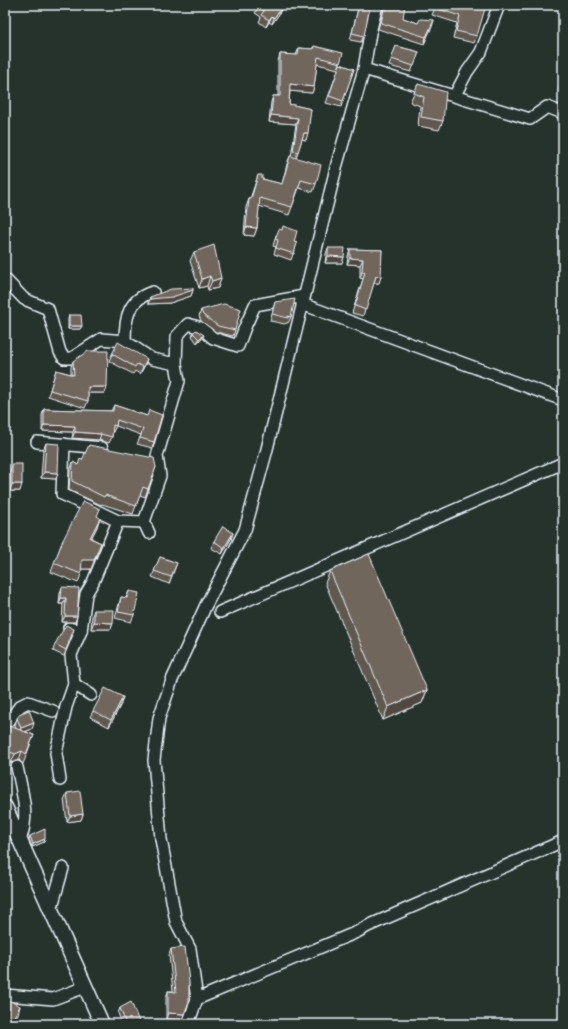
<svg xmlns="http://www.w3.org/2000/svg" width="568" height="1029" viewBox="0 0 568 1029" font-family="Dekko,sans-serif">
<rect width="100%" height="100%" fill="#26332d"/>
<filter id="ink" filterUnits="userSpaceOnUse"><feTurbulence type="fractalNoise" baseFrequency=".025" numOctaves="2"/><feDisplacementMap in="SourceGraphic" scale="8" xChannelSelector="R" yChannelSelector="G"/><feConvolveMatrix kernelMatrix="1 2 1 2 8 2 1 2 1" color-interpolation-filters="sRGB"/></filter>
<g filter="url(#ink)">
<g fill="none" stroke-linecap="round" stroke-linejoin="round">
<defs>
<g id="minor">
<path d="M364,69L530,119L547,107L563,113"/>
<path d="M455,95L467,72L481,52L499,5"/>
<path d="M5,279L24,299L48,309L60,352L64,358H72L101,339L125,341L152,359L176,364L177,336L188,324L201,328L213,338L238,346L245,327L255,305L304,296"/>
<path d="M302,304L563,400"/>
<path d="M125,341C125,318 128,299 153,292"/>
<path d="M37,442L102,448"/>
<path d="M64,444L62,494L118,521L144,522"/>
<path d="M149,533L144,522L160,476L157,456L179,381L176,364"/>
<path d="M220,612L563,463"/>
<path d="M81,631L86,594L93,582L118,521"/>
<path d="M74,684L91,695"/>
<path d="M5,726L20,706L28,702L53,711"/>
<path d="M17,767C22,792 30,816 20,840"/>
<path d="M60,780L56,753L66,707L74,684L71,655L81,631L69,628"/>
<path d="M51,910L63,868"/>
<path d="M5,995L53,999L85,987"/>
<path d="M197,999L357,932L368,926L563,841"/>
<path d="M188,1024L197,999L190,949L176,922L161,839L154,760L159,718L172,680L206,605L245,530L266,453L337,164L364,69L370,33L377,5"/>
</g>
<path id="tertiary" d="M5,807L102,1024"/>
</defs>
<use href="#minor" stroke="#e8f1f8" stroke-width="14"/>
<use href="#tertiary" stroke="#e8f1f8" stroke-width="17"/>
<use href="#minor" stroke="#26332d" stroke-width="11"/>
<use href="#tertiary" stroke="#26332d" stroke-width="14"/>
</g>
<g fill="#61584e" stroke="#e8f1f8">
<path d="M359,5L364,36L361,42L350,40Z"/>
<path d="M436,5L465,7L477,36L474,43L453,38L457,23L432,15Z"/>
<path d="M258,7H282L279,14L272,24L269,22L266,27L259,22L261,17L255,13Z"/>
<path d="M384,9L403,18L418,23L434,20L424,44L378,29Z"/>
<path d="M314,46L340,63L338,69L317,64L314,87L312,93L290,91L289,104L311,109L306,140L302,139L296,158L316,184L313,192L299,188L289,215L259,206L257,228L254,236L244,235L246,207L249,199H250L258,175L262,179L282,184L287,164L290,156L291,157L296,124L269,122L271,102L273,96H278V61L280,54L296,55L299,48L312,49Z"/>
<path d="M396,46L419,52L411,72L389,66Z"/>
<path d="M340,64L354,69L341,107L326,103Z"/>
<path d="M563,75V93L558,91Z"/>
<path d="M418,84L443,121L439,130L418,126L420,106L410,102Z"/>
<path d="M276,235L297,243L291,260L274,254L276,247L273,246Z"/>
<path d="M328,248L344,257L342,263H325L326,254Z"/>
<path d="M350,249L382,250L379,283H374L363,316L352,313L363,279L360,278V265L347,264L348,256Z"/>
<path d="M194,252L221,278L218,288L208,290L207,286L199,288L190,261Z"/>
<path d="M193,290L191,296L170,303L148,304V302L150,297Z"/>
<path d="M275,302L291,317L288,323H286L285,324L270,321Z"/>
<path d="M201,310L235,330L233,336L216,332L201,321L199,316Z"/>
<path d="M69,315L82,326L80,329H68V319Z"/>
<path d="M193,333L204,335L202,338L197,343L192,336Z"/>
<path d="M112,354L145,365L140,374L135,371L133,374L109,361Z"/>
<path d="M73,361L107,387L105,393H88V401L85,408L48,396L56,370L71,374V367Z"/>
<path d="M114,405L147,416L154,442L152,448L137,444L141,435L116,426L113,432H112V437L109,443L99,440L72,438L73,432L42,431V415L44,409L111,411Z"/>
<path d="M46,443L56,479L41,478L43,450Z"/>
<path d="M82,460L156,467L145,497L140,495L133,514L102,504L101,505L69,490L70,471L73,462L78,465Z"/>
<path d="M12,464L20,491H10V471Z"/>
<path d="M97,516V527L91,538L101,543L91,569H81V574L78,583L51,572L63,540Z"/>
<path d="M233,533L231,539L222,554L211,548L214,541Z"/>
<path d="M160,557L177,563L169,584L152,577Z"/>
<path d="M330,571L427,690L422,703L383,720L325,583Z"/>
<path d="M62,587L75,622H62L63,604H59L60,593Z"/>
<path d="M129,591L134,615L131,622L115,618L121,597L126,598Z"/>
<path d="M94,610L113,623L111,629H91L92,616Z"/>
<path d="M74,629L64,656L53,651L55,644Z"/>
<path d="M121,704L109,727L90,717L93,711Z"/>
<path d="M17,718L32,729L25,732L34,735L23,764L19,760L11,763L5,761V737L16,729L15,725Z"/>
<path d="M67,793L83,814L81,820L67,822L64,800Z"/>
<path d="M30,836L44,842L32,847L29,839Z"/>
<path d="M171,949L182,1020L166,1019V998L168,991H173L169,955Z"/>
<path d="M120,1008L140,1024H122L118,1013Z"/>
</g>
<g fill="#4f4740" stroke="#e8f1f8">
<path d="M282,7L279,14L272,24L274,18Z"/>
<path d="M272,16L269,22L266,27L269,20Z"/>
<path d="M434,20L432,27L424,44L426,37Z"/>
<path d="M290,84L314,87L312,93L288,91Z"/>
<path d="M271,115L298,118L296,124L269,122Z"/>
<path d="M304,133H308L306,140L302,139Z"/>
<path d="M246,227L257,228L254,236L244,235Z"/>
<path d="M328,256L344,257L342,263H325Z"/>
<path d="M350,258L363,259L360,265L347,264Z"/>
<path d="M362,272H365L363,279L360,278Z"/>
<path d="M210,276L207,286L199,288L202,279Z"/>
<path d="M376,276L381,277L379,283H374Z"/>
<path d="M221,278L218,288L208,290L212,281Z"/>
<path d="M193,290L191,296L170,303L148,304L150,299Z"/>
<path d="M69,326H82L80,329H68Z"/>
<path d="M204,335L202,338L197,343L199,339Z"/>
<path d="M147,359L145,365L140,374L143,367Z"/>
<path d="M88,387H107L105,393H86Z"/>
<path d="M44,425L75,426L73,432L42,431Z"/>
<path d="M75,432L101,434L99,440L72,438Z"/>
<path d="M44,472L58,473L56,479L41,478Z"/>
<path d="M12,484H22L20,491H10Z"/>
<path d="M100,518L97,527L87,547L90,538Z"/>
<path d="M233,533L231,539L222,554L224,548Z"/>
<path d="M101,543L91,569H78L82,560Z"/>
<path d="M61,598H66L63,604H59Z"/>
<path d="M65,616H77L75,622H62Z"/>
<path d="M94,622L113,623L111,629H91Z"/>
<path d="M427,690L422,703L383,720L388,707Z"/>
<path d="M123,697L121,704L109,727L111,720Z"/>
<path d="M34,723L32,729L19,734L21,728Z"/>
<path d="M22,751L19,760L11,763L15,754Z"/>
<path d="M83,814L81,820L67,822L70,816Z"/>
<path d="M45,839L44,842L32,847L33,844Z"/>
<path d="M20,1006L18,1014L12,1024H10Z"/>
<path d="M168,1013L184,1014L182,1020L166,1019Z"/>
</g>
<g fill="#71665b" stroke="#e8f1f8">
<path d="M259,5H278L282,7L274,18L272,16L269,20L261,15L264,11L258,7Z"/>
<path d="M359,5H367L370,6L364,36L352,33Z"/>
<path d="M387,5H405L403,18L418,23L420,19L434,20L426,37L381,23L384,9L386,10Z"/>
<path d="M436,5H459L465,7L466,5H486L477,36L456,31L460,16L435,8Z"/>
<path d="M314,46L343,53L340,63L318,57L314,87L290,84L289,104L311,109L308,133H304L298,152L293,151L298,118L271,115L273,96H280V54L298,55L299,48L313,49Z"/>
<path d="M396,46L419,52L414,66L391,59Z"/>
<path d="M340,64L354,69L343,101L329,96Z"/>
<path d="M563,76V84L561,83Z"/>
<path d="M418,84L446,92L443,121L421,117L424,97L414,93Z"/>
<path d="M290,156L321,165L316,184L301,180L292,207L260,198L257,228L246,227L249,199H251L258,175H262V179L282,184Z"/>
<path d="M283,226L297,231L294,242L297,243L294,254L276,248L278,240L275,239L279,229L282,230Z"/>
<path d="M214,245L221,278L212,281L210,276L202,279L194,252Z"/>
<path d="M328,248H345L344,257L328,256Z"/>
<path d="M350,249L382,250L381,277L376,276L366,310L355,306L365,272H362L363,259L350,258Z"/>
<path d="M193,288V290L172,297L150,299V297L171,289Z"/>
<path d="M295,299L291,317L288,316V318L272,314L275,302Z"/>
<path d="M224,304L241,309L235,330L218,326L203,315L201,310Z"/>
<path d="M69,315H81L82,326H69Z"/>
<path d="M196,330L204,335L199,339L193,333Z"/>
<path d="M118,342L147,359L143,367L137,364L135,367L112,354Z"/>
<path d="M88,351H108L107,387H88V401L50,390L56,370L74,375L73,361Z"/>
<path d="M114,405L147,416L149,410L162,415L154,442L140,438L143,429L117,420L116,426L113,425L112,437L101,434L75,432V426L44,425V409L113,411Z"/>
<path d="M46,443L59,444L58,473L44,472Z"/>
<path d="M89,445L154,458L156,467L148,489L143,487L136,506L105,495L104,497L72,481L73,462L78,465L80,459L82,460Z"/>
<rect x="12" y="464" width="10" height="20"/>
<path d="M83,501L100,509L97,516L100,518L90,538L101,543L94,560H82L81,574L54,563L63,540Z"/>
<path d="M223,526L233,533L224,548L214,541Z"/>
<path d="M369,554L427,690L388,707L330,571Z"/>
<path d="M160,557L177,563L171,577L154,571Z"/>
<path d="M62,587L79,588L77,616H65L66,598H61Z"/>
<path d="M129,591L139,593L134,615L118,612L121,597L127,598Z"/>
<path d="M94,610H114L113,623L94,622Z"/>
<path d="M66,625L74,629L66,650L55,644Z"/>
<path d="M105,688L123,697L111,720L93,711Z"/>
<path d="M29,710L34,723L21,728L17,718L21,713Z"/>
<path d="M9,726L34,735L26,754L22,751L15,754L5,750V738Z"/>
<path d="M80,791L83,814L70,816L67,793Z"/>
<path d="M45,829V839L33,844L30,836Z"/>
<path d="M185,947L189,982V1002L184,1014L168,1013V991L176,992L171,949Z"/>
<path d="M6,999L20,1006L10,1024H5V1001Z"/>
<path d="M131,1002L140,1024H126L120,1008Z"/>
</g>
</g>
<rect width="568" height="1029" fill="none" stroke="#26332d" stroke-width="20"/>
<rect x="10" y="10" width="548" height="1009" fill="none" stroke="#e8f1f8" stroke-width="1.5" filter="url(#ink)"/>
</svg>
